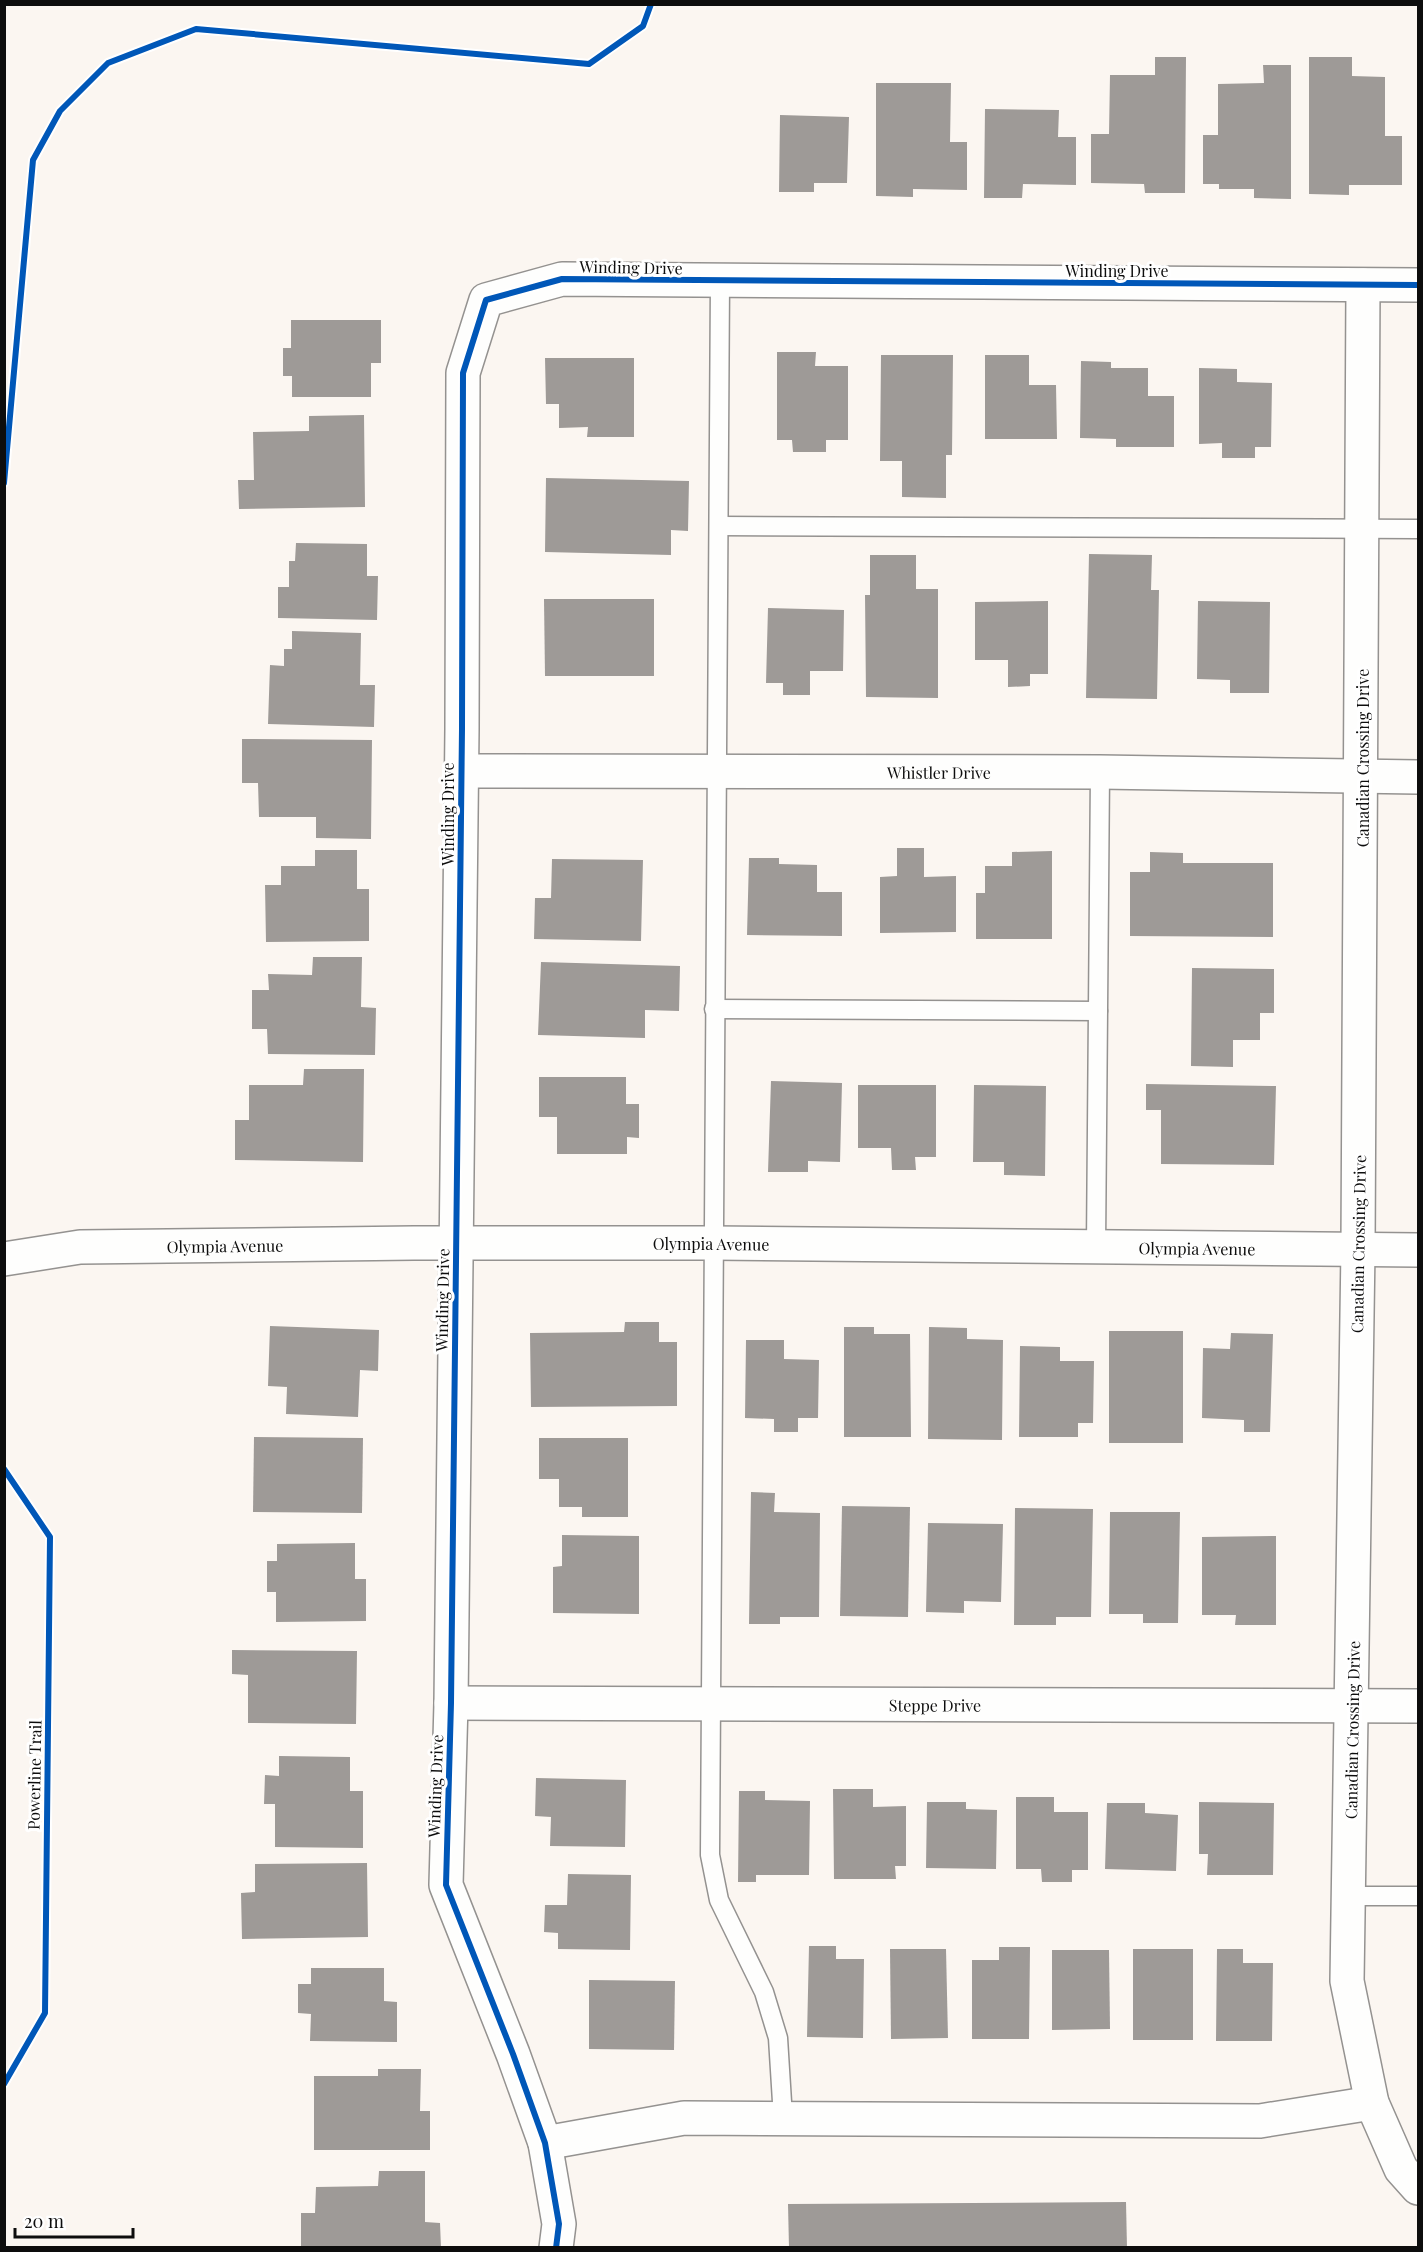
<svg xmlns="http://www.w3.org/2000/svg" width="1423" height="2252" viewBox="0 0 1423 2252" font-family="'Playfair Display',serif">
<rect width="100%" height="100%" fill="#fbf6f1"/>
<g fill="#9e9a97">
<path d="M1155,57H1186L1185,193H1145L1144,184L1091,183V134H1109L1110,75H1155Z"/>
<path d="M1309,57H1352V76L1385,77V136H1402V185H1349V195L1309,194Z"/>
<path d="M1263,65H1291V199L1254,198V189H1219V184H1203V135H1218V84L1264,83Z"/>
<path d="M876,83H951L950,142H967V190L913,189V197L876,196Z"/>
<path d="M985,109L1059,110L1058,137H1076V185L1023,184L1022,198H984Z"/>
<path d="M780,115L849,117L847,183H814V192H779Z"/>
<path d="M291,320H381V363H371V397H292V376H283V348H291Z"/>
<path d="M777,352H816L815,366H848V440H826V452H793L792,440H777Z"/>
<path d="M881,355H953L952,455H946V498L902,497V461H880Z"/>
<path d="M985,355H1029V385H1056L1057,439H985Z"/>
<path d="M545,358H634V437H587L588,427L559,428V404H546Z"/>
<path d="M1081,361L1111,362V368H1148V396H1174V447H1116V439L1080,438Z"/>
<path d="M1199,368L1237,369V382L1272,383L1271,447H1255V458H1222V443L1199,444Z"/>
<path d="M364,415L365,507L239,509L238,480H254L253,432L309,431V416Z"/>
<path d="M546,478L689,481L688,531L671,530V555L545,552Z"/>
<path d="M296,543L367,544V576H378L377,620L278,618V587H289V561H295Z"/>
<path d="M1089,554L1152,555L1151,590H1159L1157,699L1086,698Z"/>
<path d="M870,555H916V589H938V698L866,697L865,595H870Z"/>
<path d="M544,599H654V676H545Z"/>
<path d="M1048,601V674H1030V686L1008,687V660H975V602Z"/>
<path d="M1198,601L1270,602L1269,693H1230V680L1197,679Z"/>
<path d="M768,608L844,610L843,671H810V695H783V683H766Z"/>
<path d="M292,631L361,633L360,685H375L374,727L268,724L270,665L284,666V649H292Z"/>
<path d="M242,739L372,740L371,839L316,838V817H259L258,783H242Z"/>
<path d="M897,848H924V877L956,876V932L880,933V877L897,876Z"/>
<path d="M315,850H357V889H369V941L266,942L265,885H281V866H315Z"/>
<path d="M1052,851V939H976V893H985V866H1012V852Z"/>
<path d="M1150,852L1183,853V863H1273V937L1130,936V872H1150Z"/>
<path d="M749,858H779V864L817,865V892H842V936L747,935Z"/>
<path d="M552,859L643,860L641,941L534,939L535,898H551Z"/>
<path d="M313,957H362L361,1007L376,1008L375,1055L268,1054L267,1029H252V990H269L268,974L312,975Z"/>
<path d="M541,962L680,966L679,1011L645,1010V1038L538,1035Z"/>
<path d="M1192,968L1274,969V1013H1260V1040H1233V1067L1191,1066Z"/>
<path d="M304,1069H364L363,1162L235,1160V1120H249V1085H303Z"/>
<path d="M539,1077H626V1104H639V1138L627,1137V1154H557V1117H539Z"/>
<path d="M771,1081L842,1083L840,1162L808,1161V1172H768Z"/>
<path d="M1146,1084L1276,1086L1274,1165L1161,1164V1110H1146Z"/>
<path d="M858,1085H936V1157H915L916,1170H892L891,1148H858Z"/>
<path d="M974,1085L1046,1086L1045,1176L1004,1175V1162H973Z"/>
<path d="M625,1322H659V1342H677V1406L531,1407L530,1333L624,1332Z"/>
<path d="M270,1326L379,1330L378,1371L360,1370L358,1417L286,1414L287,1387L268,1386Z"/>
<path d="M844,1327H874V1334H910L911,1437H844Z"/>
<path d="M929,1327L967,1328V1339L1003,1340L1002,1440L928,1439Z"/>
<rect x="1109" y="1331" width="74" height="112"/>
<path d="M1231,1333L1273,1334L1270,1432H1244V1420L1202,1418L1203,1348L1230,1349Z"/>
<path d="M746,1340H784V1359L819,1360L818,1418H798V1432H774V1419L745,1418Z"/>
<path d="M1020,1346L1060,1347V1361H1094L1093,1423H1078V1437H1019Z"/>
<path d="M254,1437L363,1438L362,1513L253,1512Z"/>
<path d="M539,1438H628V1517H582V1507H559V1479H539Z"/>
<path d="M751,1492L775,1493L774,1512L820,1513L819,1617H780V1624H749Z"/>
<path d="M842,1506L910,1507L908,1617L840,1616Z"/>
<path d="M1015,1508L1093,1509L1091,1617H1056V1625H1014Z"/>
<path d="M1110,1512H1180L1178,1623H1143V1614H1109Z"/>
<path d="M928,1523L1003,1524L1001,1602L964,1601V1613L926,1612Z"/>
<path d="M562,1535L639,1536V1614L553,1613V1567L562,1566Z"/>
<path d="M1276,1536V1625H1235L1236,1615H1202V1537Z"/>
<path d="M355,1543V1579H366V1621L276,1622V1592H267V1561H277V1544Z"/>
<path d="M232,1650L357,1651L356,1724L248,1723V1675L232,1674Z"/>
<path d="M279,1756L350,1757V1791H363V1848L275,1847V1804H264L265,1775L279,1776Z"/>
<path d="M536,1778L626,1780L625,1847L550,1846L551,1817L535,1816Z"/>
<path d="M833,1789H873V1807L906,1806V1866H895L896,1879H834Z"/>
<path d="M739,1791H765V1800L810,1801L809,1875H756V1882H738Z"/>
<path d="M1016,1797H1054V1812H1088V1870H1072V1882H1042L1041,1869H1016Z"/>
<path d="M927,1802H966V1809L997,1810L996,1869L926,1868Z"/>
<path d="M1199,1802L1274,1803L1273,1875H1207L1208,1854H1199Z"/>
<path d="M1107,1803H1145V1813L1178,1815L1176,1871L1105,1869Z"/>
<path d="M367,1863L368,1937L242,1939L241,1893L255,1892V1864Z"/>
<path d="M568,1874L631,1875L630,1950L558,1949V1933L544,1932L545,1905H567Z"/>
<path d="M809,1946H836V1959H864L863,2038L807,2037Z"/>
<path d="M999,1947H1030L1029,2039H972V1960H999Z"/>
<path d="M890,1949H946L948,2038L891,2039Z"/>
<rect x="1133" y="1949" width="60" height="91"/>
<path d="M1217,1949H1243V1963H1273L1272,2041H1216Z"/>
<path d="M1052,1950H1109L1110,2029L1052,2030Z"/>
<path d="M311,1968H384V2001L397,2002V2042L310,2041L311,2014L298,2013V1984H311Z"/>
<path d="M589,1980L675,1981L674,2050L589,2049Z"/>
<path d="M378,2069H421L420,2111H430V2150H314V2076H378Z"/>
<path d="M379,2171H425V2222L440,2223L441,2248H301V2213H315L316,2187L378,2186Z"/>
<path d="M1126,2202L1127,2248H789L788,2204Z"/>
</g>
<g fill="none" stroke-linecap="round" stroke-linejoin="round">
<defs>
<g id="lane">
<path d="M720,281L710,1855L719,1900L764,1992L778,2038L783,2118"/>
<path d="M720,526L1418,529"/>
<path d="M714,1009L1098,1011"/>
<path d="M1096,1247L1100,772"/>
<path d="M1349,1896H1418"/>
</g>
<g id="street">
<path d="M1363,285L1358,1249L1347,1981L1372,2103L1401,2169L1418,2188"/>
<path id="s1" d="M461,771L1100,772L1418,777"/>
<path id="s2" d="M4,1259L80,1247L414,1243H713L1418,1250"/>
<path id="s3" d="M451,1703L1418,1706"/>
<path d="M545,2143L684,2118L1260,2121L1372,2103"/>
<path d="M556,2248L559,2224L545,2143L513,2054L446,1885L451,1703L462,729L463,373L486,300L562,279L1418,285"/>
</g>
</defs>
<use href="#lane" stroke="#949290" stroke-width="21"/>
<use href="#street" stroke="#949290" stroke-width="36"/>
<use href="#lane" stroke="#fefefd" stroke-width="18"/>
<use href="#street" stroke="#fefefd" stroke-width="33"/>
<defs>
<g id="cycleway">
<path d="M4,483L33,160L60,111L108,63L196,29L589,64L643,26L651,4"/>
<path d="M4,1469L50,1537L45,2013L4,2084"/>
<path d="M556,2248L559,2224L545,2143L513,2054L446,1885L451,1703L462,729L463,373L486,300L562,279L1418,285"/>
</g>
</defs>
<use href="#cycleway" stroke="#fff" stroke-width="10"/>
<use href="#cycleway" stroke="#0057b8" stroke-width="6"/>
</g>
<g text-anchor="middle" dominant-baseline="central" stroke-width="6" stroke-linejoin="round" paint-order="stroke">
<g font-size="16" fill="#0d0d0d" stroke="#fff">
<text transform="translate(631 267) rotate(1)">Winding Drive</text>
<text x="1117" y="270">Winding Drive</text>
<text transform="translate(1362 758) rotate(-90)">Canadian Crossing Drive</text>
<text stroke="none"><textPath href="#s1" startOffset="478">Whistler Drive</textPath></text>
<text transform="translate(447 814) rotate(-90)">Winding Drive</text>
<text stroke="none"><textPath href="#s2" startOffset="708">Olympia Avenue</textPath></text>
<text transform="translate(1358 1244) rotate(-89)">Canadian Crossing Drive</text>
<text stroke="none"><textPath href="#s2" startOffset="222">Olympia Avenue</textPath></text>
<text stroke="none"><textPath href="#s2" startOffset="1194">Olympia Avenue</textPath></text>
<text transform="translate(442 1300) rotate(-89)">Winding Drive</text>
<text stroke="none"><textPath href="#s3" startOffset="484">Steppe Drive</textPath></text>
<text transform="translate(1352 1730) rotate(-89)">Canadian Crossing Drive</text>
<text transform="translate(34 1775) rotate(-89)">Powerline Trail</text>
<text transform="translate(435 1786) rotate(-88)">Winding Drive</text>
</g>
</g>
<rect width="1423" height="2252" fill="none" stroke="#0d0d0d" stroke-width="12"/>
<path d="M15 2228v9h118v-9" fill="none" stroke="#0d0d0d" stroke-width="3"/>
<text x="24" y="2228" font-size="18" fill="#0d0d0d" stroke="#ffffff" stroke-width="4.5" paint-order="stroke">20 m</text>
</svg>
